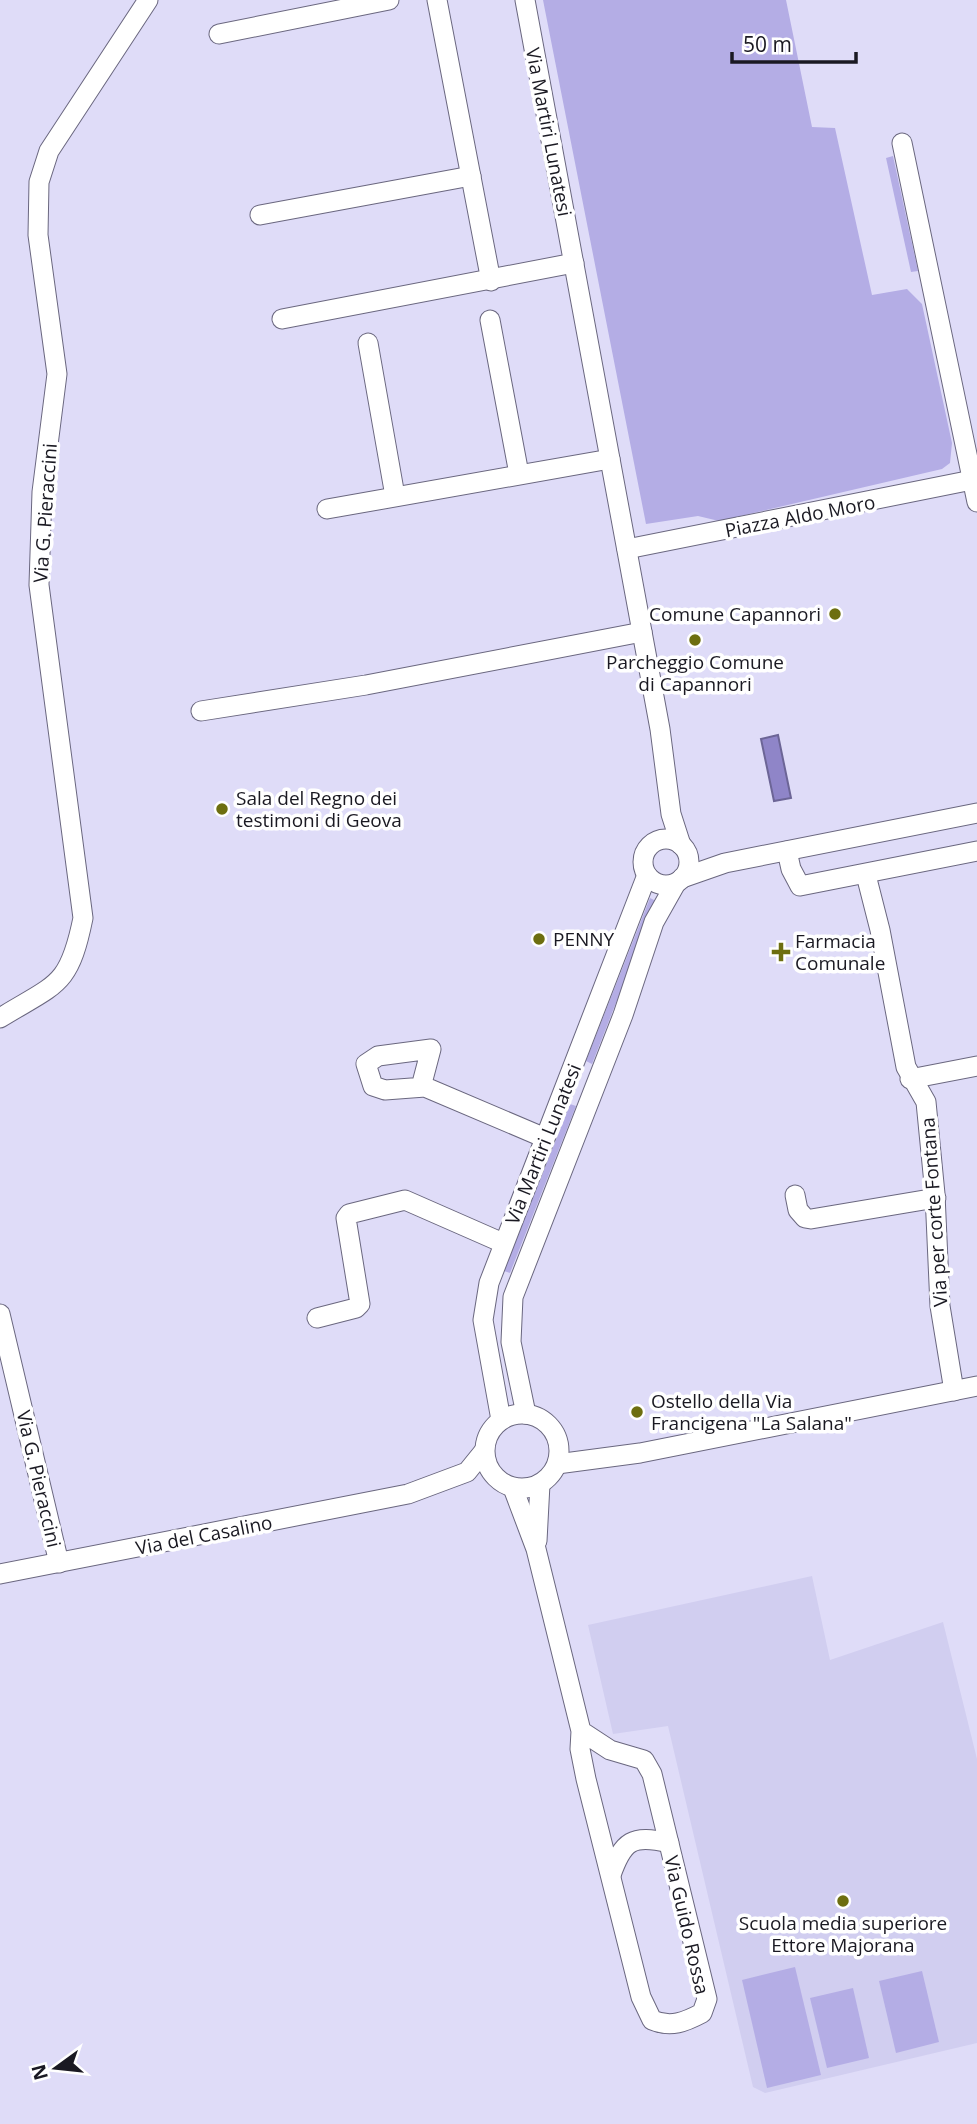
<svg xmlns="http://www.w3.org/2000/svg" width="977" height="2124" viewBox="0 0 977 2124" font-family="'Open Sans',sans-serif">
<rect width="100%" height="100%" fill="#dfdcf8"/>
<path fill="#d1cef0" d="M812,1576L830,1660L943,1622L977,1759V2043L765,2093L753,2087L668,1726L613,1734L588,1625Z"/>
<g fill="#b4ade5">
<path d="M543,0H786L812,127L835,128L872,295L907,289L922,304L952,443L950,463L942,469L719,521L698,516L646,524Z"/>
<path d="M893,156L918,271L911,272L886,158Z"/>
<path d="M650,898L656,901L592,1064L586,1061Z"/>
<path d="M570,1104L576,1106L510,1273L504,1271Z"/>
<path d="M795,1967L821,2075L767,2088L742,1980Z"/>
<path d="M922,1971L939,2042L896,2053L879,1981Z"/>
<path d="M853,1988L869,2058L827,2068L810,1998Z"/>
</g>
<path fill="#8f85c8" stroke="#6c6596" stroke-width="2" d="M778,735L791,798L774,801L761,739Z"/>
<g fill="none" stroke-linecap="round" stroke-linejoin="round">
<defs>
<g id="minor">
<path d="M437,0L491,281"/>
<path d="M525,0L660,729L671,814L681,845"/>
<path d="M219,34L389,0"/>
<path d="M902,143L977,502"/>
<path d="M260,215L471,176"/>
<path d="M282,319L574,263"/>
<path d="M490,320L519,474"/>
<path d="M368,343L395,496"/>
<path d="M327,509L610,459"/>
<path d="M627,549L972,480"/>
<path d="M201,711L366,685L642,632"/>
<circle cx="666" cy="862" r="23"/>
<path d="M787,851L791,869L800,886L977,851"/>
<path d="M866,875L880,930L906,1067L926,1102L935,1194L940,1306L954,1391"/>
<path d="M682,878L725,863L977,813"/>
<path d="M0,1018C57,983 69,987 83,918L39,585L42,492L57,374L38,235L39,182L49,151L148,0"/>
<path d="M910,1079L977,1066"/>
<path d="M421,1087L431,1049L378,1056L366,1064L373,1086L385,1090L425,1087L545,1138"/>
<path d="M795,1195L798,1210L805,1218L811,1219L936,1198"/>
<path d="M0,1314L59,1563"/>
<path d="M317,1318L356,1308L360,1304L346,1218L349,1214L405,1200L503,1243"/>
<circle cx="522" cy="1451" r="37"/>
<path d="M526,1414L511,1342L513,1297L623,1015L654,922L676,883"/>
<path d="M501,1420L483,1320L489,1283L647,875"/>
<path d="M557,1464L640,1453L977,1386"/>
<path d="M513,1488L536,1549L581,1731L610,1750L644,1760L652,1774L707,1999L702,2013C685,2022 671,2028 652,2020L641,1997L586,1779L580,1749L581,1731"/>
<path d="M537,1541L540,1484"/>
<path d="M0,1574L408,1494L467,1472L484,1451"/>
<path d="M611,1875C623,1841 632,1834 669,1843"/>
</g>
</defs>
<use href="#minor" stroke="#6a677f" stroke-width="21"/>
<use href="#minor" stroke="#fff" stroke-width="19"/>
</g>
<g fill="#6d6e10" stroke="#fff" stroke-width="2.5">
<circle cx="835" cy="614" r="7"/>
<circle cx="695" cy="640" r="7"/>
<circle cx="222" cy="809" r="7"/>
<circle cx="539" cy="939" r="7"/>
<path d="M777.5 941.5h7v7h7v7h-7v7h-7v-7h-7v-7h7z"/>
<circle cx="637" cy="1412" r="7"/>
<circle cx="843" cy="1901" r="7"/>
</g>
<g text-anchor="middle" dominant-baseline="central" stroke-width="7" stroke-linejoin="round" paint-order="stroke">
<g font-size="19" fill="#1a1922" stroke="#fff">
<text transform="translate(549 132) rotate(79)">Via Martiri Lunatesi</text>
<text transform="translate(45 513) rotate(-86)">Via G. Pieraccini</text>
<text transform="translate(800 516) rotate(-11)">Piazza Aldo Moro</text>
<text transform="translate(543 1144) rotate(-68)">Via Martiri Lunatesi</text>
<text transform="translate(934 1212) rotate(-94)">Via per corte Fontana</text>
<text transform="translate(39 1479) rotate(77)">Via G. Pieraccini</text>
<text transform="translate(204 1535) rotate(-11)">Via del Casalino</text>
<text transform="translate(687 1925) rotate(77)">Via Guido Rossa</text>
</g>
<g font-size="19" fill="#1a1922" stroke="#fff" text-anchor="start">
<text x="821" y="614" text-anchor="end">Comune Capannori</text>
<text x="695" y="662" text-anchor="middle">Parcheggio Comune<tspan x="695" dy="22">di Capannori</tspan></text>
<text x="236" y="798">Sala del Regno dei<tspan x="236" dy="22">testimoni di Geova</tspan></text>
<text x="553" y="939">PENNY</text>
<text x="795" y="941">Farmacia<tspan x="795" dy="22">Comunale</tspan></text>
<text x="651" y="1401">Ostello della Via<tspan x="651" dy="22">Francigena "La Salana"</tspan></text>
<text x="843" y="1923" text-anchor="middle">Scuola media superiore<tspan x="843" dy="22">Ettore Majorana</tspan></text>
</g>
</g>
<g transform="translate(56 2068) rotate(255)" stroke="#ffffff" stroke-width="5" paint-order="stroke">
<path d="M0-5L12 26L0 18L-12 26Z" fill="#1a1922"/>
<text y="-10" font-size="19" font-weight="bold" text-anchor="middle" fill="#1a1922">N</text>
</g>
<path d="M732 52v10h124v-10" fill="none" stroke="#1a1922" stroke-width="3.5"/>
<text x="743" y="52" font-size="21" fill="#1a1922" stroke="#ffffff" stroke-width="5" paint-order="stroke">50 m</text>
</svg>
